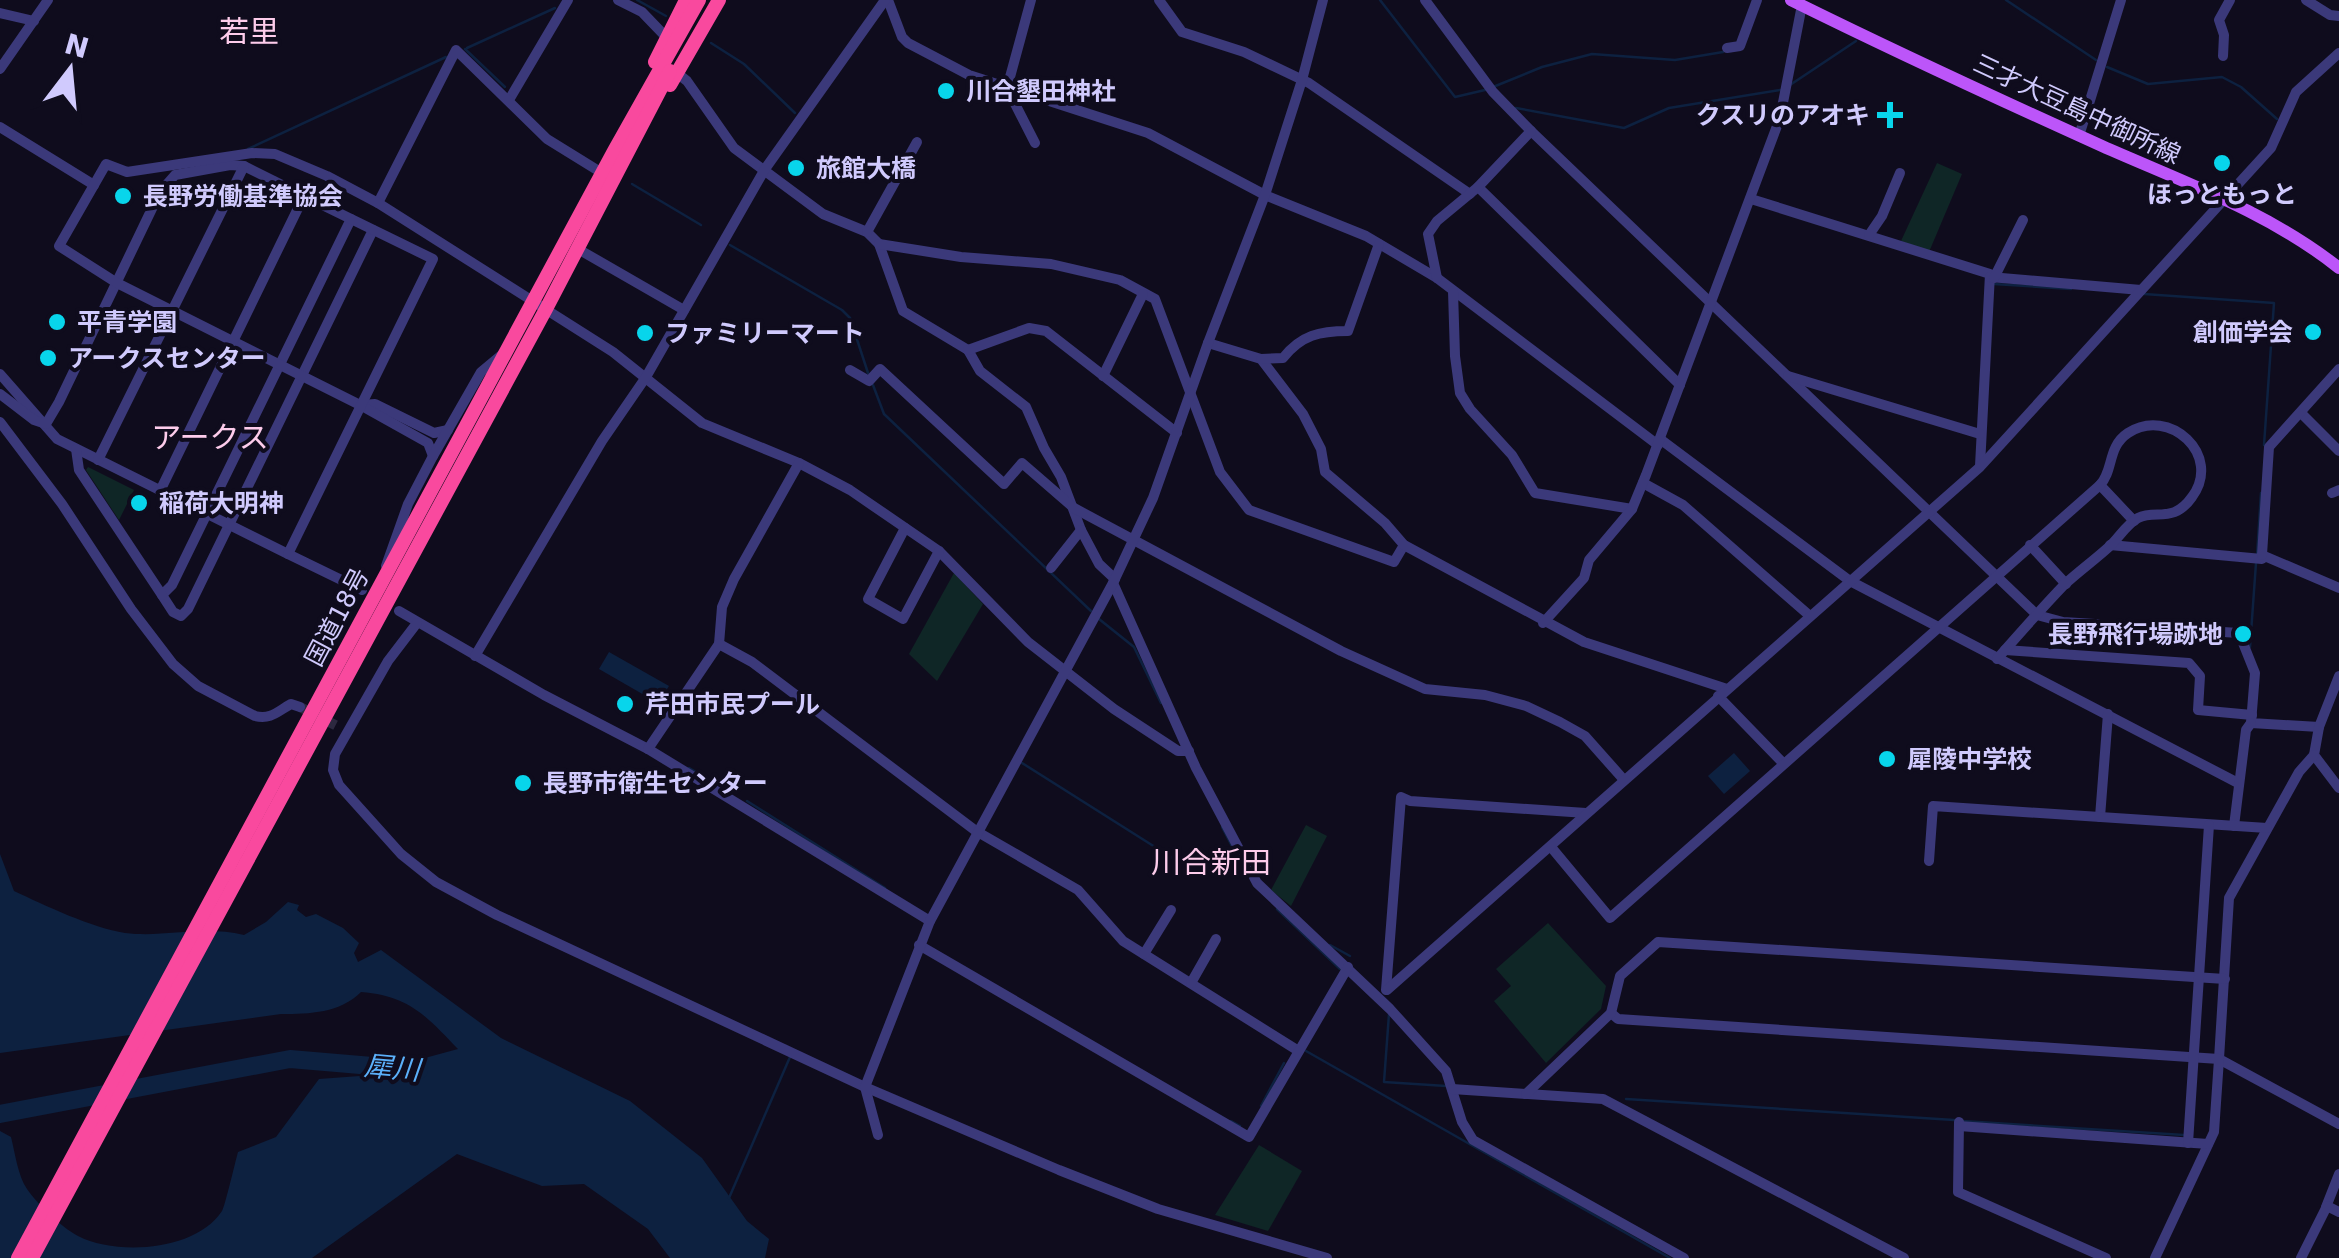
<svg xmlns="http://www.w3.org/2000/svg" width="2339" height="1258" viewBox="0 0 2339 1258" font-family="'DejaVu Sans','Noto Sans JP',sans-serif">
<rect width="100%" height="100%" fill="#0f0c1d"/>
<g fill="#0f2626">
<path d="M1937,163L1962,174L1929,252L1901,241Z"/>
<path d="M88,467L134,490L119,520L86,470Z"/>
<path d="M954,573L983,604L937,681L909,654Z"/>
<path d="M1306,825L1327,836L1291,906L1271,890Z"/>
<path d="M1548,923L1606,986L1601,1009L1546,1063L1494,1001L1511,986L1496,969Z"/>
<path d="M1259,1145L1302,1171L1268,1231L1215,1215Z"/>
</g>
<g fill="#0d2140">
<path d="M609,652L669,686L658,703L599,669Z"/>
<path d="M1734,753L1750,771L1724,794L1708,776Z"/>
<path d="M0,854L14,891C44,905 92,928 125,933C165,938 201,925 244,935L266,922L288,902L299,905L297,910L306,917L316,914L343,928L359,943L354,953L358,962L381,950L501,1038L630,1101L702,1158L747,1221L769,1239L765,1258H670L648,1229L584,1184L542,1186L457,1154L312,1258H0V1131L11,1137C15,1153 18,1176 27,1189C39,1206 60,1226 78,1236C117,1256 196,1251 222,1211C225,1206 235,1163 238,1152L276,1137L319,1079L387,1074L399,1065L458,1049C426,1016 410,996 361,992C340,1013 310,1014 281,1014L0,1053Z"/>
</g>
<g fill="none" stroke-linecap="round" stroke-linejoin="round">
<g stroke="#0d2140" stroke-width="2.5">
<path d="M637,0L666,16"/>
<path d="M1380,0L1455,97L1485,90"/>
<path d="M2006,0L2096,60"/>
<path d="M711,43L744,64L795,113"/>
<path d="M467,48L555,8"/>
<path d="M465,49L505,87"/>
<path d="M2107,67L2148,84L2222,77L2241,87L2277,119"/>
<path d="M1790,85L1856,41"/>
<path d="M1493,87L1542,67L1592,54L1675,60L1723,52"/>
<path d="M1516,108L1624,128L1669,108L1780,90"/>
<path d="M248,149L446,57"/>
<path d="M632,184L701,225"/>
<path d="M730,245L842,310L850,318L868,373"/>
<path d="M1994,284L2071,289"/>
<path d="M2144,294L2274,303L2264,445"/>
<path d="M873,385L884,414L1091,611"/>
<path d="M2257,555L2261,493"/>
<path d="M1099,619L1134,647L1161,703"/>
<path d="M2250,647L2256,563"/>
<path d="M1022,763L1174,859"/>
<path d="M689,768L730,792"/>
<path d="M747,801L885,888"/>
<path d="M1222,827L1248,877"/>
<path d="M1277,909L1340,969"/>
<path d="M1330,945L1350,956"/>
<path d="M1389,1014L1384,1082L1446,1086"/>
<path d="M1306,1051L1670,1258"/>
<path d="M1626,1099L1954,1120"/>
<path d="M1261,1106L1284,1063"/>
<path d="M1231,1121L1240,1126"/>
<path d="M1962,1121L2184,1135"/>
<path d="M729,1198L790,1057"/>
</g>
<path stroke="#0d2140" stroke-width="18" d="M0,1114L290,1059L419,1070"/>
<path stroke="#2c283f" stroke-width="10" stroke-dasharray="10 5" stroke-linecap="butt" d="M300,707L337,726"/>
<g stroke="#3b397a" stroke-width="10">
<path d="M618,0L642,12L667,38"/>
<path d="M888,0L902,37L908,43L969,75L1148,133L1265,195L1366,236L1437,278L1658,445"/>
<path d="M1031,0L1007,88L1035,143"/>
<path d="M1159,0L1182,32L1244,52L1309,83L1470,194"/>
<path d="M1425,0L1493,92L1531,131L2037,615L2063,622L2239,633L2255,673L2251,723L2319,727"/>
<path d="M2306,0L2330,15L2339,16"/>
<path d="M0,13L34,21"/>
<path d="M1727,48L1740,46L1757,0"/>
<path d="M2223,56L2224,35L2219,20L2230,0"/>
<path d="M0,69L48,0"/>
<path d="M677,73L687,81L734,148L823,214L867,232L879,244L903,311L968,350L980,371L1026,407L1044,448L1061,477L1081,530L1099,564L1115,579"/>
<path d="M509,100L568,0"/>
<path d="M0,127L94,185"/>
<path d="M2079,136L2121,0"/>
<path d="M1478,187L1680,385"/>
<path d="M1751,199L1990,274L1980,466"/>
<path d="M378,203L456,50L547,139L602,173"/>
<path d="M351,219L172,585L162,595L173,612L181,616L188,609L373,230"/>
<path d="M867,232L917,142"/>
<path d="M1869,235L1882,216L1900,173"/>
<path d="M879,244L961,257L1051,264L1120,280L1155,299L1220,472L1249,510L1394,562L1404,545"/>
<path d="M578,249L684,310"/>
<path d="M1990,277L2141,290"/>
<path d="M1437,278L1428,234L1437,221L1478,187L1531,131"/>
<path d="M1994,278L2023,220"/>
<path d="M1453,291L1455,356L1460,393L1470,409L1512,455L1535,493L1632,509"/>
<path d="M1208,343L1261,359L1303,414L1321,449L1325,472L1385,523L1404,545L1584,642L1727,689"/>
<path d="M968,350L1029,328L1046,331L1177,433"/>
<path d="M1261,359L1283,358C1301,335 1320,331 1348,331L1379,244"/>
<path d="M850,370L869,381L880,369L1004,484L1022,463L1074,508L1341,651L1425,689L1485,695L1526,706L1560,722L1585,736L1624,780"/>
<path d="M0,374L57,439L288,554"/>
<path d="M1103,376L1143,294"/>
<path d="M1788,376L1980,434"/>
<path d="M0,394L34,420L46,424L59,402L160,192L175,175L230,165L244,166L304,196"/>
<path d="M361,405L375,404L434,433L448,430"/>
<path d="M2301,413L2339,451"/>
<path d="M0,422L62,504L131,609L173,664L198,686L255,716C271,720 278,711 291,704L300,707"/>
<path d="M1660,439L1850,581L2238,783"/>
<path d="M76,449L79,470L162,595"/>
<path d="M433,456L428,443L360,405L117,283L59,246L106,164L127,172L252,153L275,154L327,176L378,203L613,352L702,423L799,463L850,490L939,551L1028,642L1114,709L1178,751H1189"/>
<path d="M98,460L244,166"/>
<path d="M1643,483L1683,505L1810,616"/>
<path d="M2100,485L2134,521"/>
<path d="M160,491L304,196L433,259L288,554L362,590"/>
<path d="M2332,493L2339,490"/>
<path d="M905,528L868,599L903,619L939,551"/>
<path d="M2030,545L2066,584"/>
<path d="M2110,545L2262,559V555L2339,588"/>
<path d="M2262,555L2269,447L2339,369"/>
<path d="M386,566L408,504L433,456L481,372L505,352"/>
<path d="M1051,568L1081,530"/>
<path d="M1113,583L1196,768L1257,883L1390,1009L1446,1071L1462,1122L1473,1140L1684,1258"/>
<path d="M399,611L544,695L648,749L930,921"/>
<path d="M417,623L388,661L335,754L333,770L339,785L401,854L436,882L497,915L865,1087L1059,1170L1158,1209L1327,1258"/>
<path d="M1543,623L1584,578L1589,560L1632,509L1646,475L1780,118L1802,5"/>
<path d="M719,644L722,607L734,579L799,463"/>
<path d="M2005,650L2189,663L2200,676L2198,710L2252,715"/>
<path d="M475,656L602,441L646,377L765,169L885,0"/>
<path d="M2339,676L2319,727L2314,755L2339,788"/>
<path d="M1718,696L1783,763"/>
<path d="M648,749L719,644L752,662L976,831L1078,890L1123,941L1297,1050"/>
<path d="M2314,755L2299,772L2229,898L2219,1059L2339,1124"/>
<path d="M2100,817L2108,714"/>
<path d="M2234,826L2246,730L2251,723"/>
<path d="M1551,847L1610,918L2100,485C2114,470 2107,447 2128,433C2169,406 2223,455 2192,497C2173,524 2156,509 2138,518C2128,523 2119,537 2111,545C2096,559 2079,571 2064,585C2041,609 2019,634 1997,659"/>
<path d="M1929,861L1933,806L2267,828"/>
<path d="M919,945L1249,1137L1348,967"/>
<path d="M1144,954L1171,910"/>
<path d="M1191,983L1216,939"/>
<path d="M1386,990L1401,797L1410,801L1586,813"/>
<path d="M1387,990L1980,467L2271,148L2296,92L2339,53"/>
<path d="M1611,1013L1618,1019L2219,1059L2214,1132L2155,1258"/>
<path d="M1452,1089L1603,1099L1904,1258"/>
<path d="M1526,1094L1611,1013L1620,976L1658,942L2225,979"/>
<path d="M1959,1122L1958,1192L2106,1258"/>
<path d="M1959,1126L2208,1144"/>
<path d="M878,1135L865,1087L930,921L1113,583L1153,498L1208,343L1265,195L1302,80L1323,0"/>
<path d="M2188,1143L2209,825"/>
<path d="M2326,1207L2339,1174"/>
<path d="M2301,1258L2327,1206L2339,1212"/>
</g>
<path stroke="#bc55f9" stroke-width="12" d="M1791,0C1894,51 1998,99 2102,146C2183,182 2269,212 2339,268"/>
<g stroke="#f9499e" stroke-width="14">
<path d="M655,62L686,0"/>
<path d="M670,85L719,0"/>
<path d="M18,1258L614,151L699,0"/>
<path d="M32,1258L546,309L670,71"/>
</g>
</g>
<g fill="#08d5eb" stroke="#0f0c1d" stroke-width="4">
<circle cx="946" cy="91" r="10"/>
<path d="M1885 100h10v10h10v10h-10v10h-10v-10h-10v-10h10z"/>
<circle cx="2222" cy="163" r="10"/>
<circle cx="796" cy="168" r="10"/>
<circle cx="123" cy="196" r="10"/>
<circle cx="57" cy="322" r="10"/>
<circle cx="2313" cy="332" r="10"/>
<circle cx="645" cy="333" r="10"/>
<circle cx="48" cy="358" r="10"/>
<circle cx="139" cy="503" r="10"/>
<circle cx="2243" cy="634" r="10"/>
<circle cx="625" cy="704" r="10"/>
<circle cx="1887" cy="759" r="10"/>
<circle cx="523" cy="783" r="10"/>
</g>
<g text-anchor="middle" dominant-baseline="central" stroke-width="8" stroke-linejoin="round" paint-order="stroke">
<g font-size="25" font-weight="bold" fill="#d0cafd" stroke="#0f0c1d" text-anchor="start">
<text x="966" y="91">川合墾田神社</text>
<text x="1870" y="115" text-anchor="end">クスリのアオキ</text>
<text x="816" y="168">旅館大橋</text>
<text x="2222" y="194" text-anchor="middle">ほっともっと</text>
<text x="143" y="196">長野労働基準協会</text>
<text x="77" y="322">平青学園</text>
<text x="2293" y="332" text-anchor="end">創価学会</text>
<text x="665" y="333">ファミリーマート</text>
<text x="68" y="358">アークスセンター</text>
<text x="159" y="503">稲荷大明神</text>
<text x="2223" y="634" text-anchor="end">長野飛行場跡地</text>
<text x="645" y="704">芹田市民プール</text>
<text x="1907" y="759">犀陵中学校</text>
<text x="543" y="783">長野市衛生センター</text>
</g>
<g font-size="25" fill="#d0cafd" stroke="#0f0c1d">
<text transform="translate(2077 109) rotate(25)">三才大豆島中御所線</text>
<text transform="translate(337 617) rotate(-62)">国道18号</text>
</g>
<g font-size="28" font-style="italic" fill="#5bb0fa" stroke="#0f0c1d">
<text transform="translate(392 1068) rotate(5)">犀川</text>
</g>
<g font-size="30" fill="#fdcceb" stroke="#0f0c1d">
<text x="249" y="31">若里</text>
<text x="210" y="437">アークス</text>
<text x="1211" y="862">川合新田</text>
</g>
</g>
<g transform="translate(70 70) rotate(16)" stroke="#0f0c1d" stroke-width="8" paint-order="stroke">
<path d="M0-8L18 38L0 25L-18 38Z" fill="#d0cafd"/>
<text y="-15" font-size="28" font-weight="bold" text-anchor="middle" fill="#d0cafd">N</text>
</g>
</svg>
